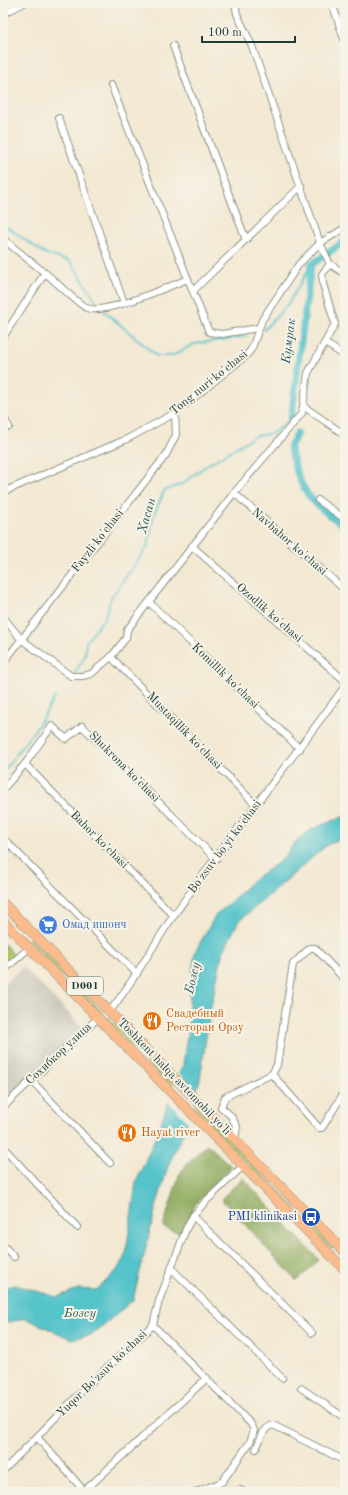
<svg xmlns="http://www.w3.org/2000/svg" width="348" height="1495" viewBox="0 0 348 1495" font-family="'Old Standard TT',serif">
<rect width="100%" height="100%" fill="#f7f3e8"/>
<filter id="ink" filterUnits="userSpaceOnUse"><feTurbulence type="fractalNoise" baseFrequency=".025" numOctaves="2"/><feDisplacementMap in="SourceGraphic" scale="8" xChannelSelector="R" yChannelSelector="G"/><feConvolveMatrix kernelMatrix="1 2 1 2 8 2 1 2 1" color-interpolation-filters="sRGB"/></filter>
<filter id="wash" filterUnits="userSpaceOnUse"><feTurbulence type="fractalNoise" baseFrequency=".012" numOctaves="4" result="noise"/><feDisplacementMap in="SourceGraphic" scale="16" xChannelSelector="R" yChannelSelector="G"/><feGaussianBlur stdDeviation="0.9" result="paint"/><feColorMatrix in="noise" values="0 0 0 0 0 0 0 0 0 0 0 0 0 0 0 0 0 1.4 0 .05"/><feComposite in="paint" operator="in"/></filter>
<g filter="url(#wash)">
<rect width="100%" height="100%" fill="#f3e8d2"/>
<path fill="#c8c4b8" d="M23,967L83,1028L3,1102V985Z"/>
<g fill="#b0c366" stroke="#68804d">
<path d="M30,937L103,1012L100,1015L27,940Z"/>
<path d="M3,943L15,956L3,966Z"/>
<path d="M109,1017L334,1246L331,1249L106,1021Z"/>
</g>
<g fill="#8ca95b" stroke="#567348">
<path d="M207,1144L232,1167L195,1205L181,1234L163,1227L179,1175L187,1164Z"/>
<path d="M243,1178L319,1260L297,1281L221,1199Z"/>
</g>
<path fill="#55c3ca" stroke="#3a807f" d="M345,816V838L327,845L238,922L222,955L210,1011L200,1079L185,1129L168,1166L155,1211L133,1300L92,1335L71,1339L25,1318L3,1324V1288L16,1285L57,1297L78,1289L97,1290L120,1267L126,1253L136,1182L151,1148L183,1065L188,1028L190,987L195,952L215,916L258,876L281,861L296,841L312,829Z"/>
<path fill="#f3e8d2" d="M178,1072L198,1093L188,1122L167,1100Z"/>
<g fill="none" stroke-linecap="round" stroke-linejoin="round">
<g stroke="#55c3ca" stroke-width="2">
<path d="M3,224L45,254L70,261L100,307"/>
<path d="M104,311L157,356H172L194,344L247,336"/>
<path d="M264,330L288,304L311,265"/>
<path d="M75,673L85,656L86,642L105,617L111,598L148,546L154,515L164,491L182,484L207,465L255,436L273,433L291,419"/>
<path d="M3,772L39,724L55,697"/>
</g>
<g stroke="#55c3ca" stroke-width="7">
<path d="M291,419L311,265L345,241"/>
<path d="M297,433L290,447C300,492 308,500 345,526"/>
</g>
</g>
</g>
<g filter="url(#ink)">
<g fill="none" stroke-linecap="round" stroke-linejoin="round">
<defs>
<g id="minor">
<path d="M235,3L237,14L252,46L320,243L330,264L345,274"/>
<path d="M332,3L345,42"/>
<path d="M3,14L24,3"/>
<path d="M173,46L246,240"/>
<path d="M111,85L209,332L222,334L258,328"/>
<path d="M59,118L124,303"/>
<path d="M3,239L45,273"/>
<path d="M194,290L301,186"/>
<path d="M3,337L45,273C56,281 76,303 87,308C103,316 169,286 188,279"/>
<path d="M325,343L345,356"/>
<path d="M303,406L345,435"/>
<path d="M3,416L9,427"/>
<path d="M3,492L127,439L175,413L247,355L252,348L262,320L299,264L320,243L345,228"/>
<path d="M234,493L345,590"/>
<path d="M318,500L345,519"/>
<path d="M192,546L345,681"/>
<path d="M150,603L300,749"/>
<path d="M3,617L21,639L71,676H82L91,674L111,657L126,638L127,630L234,493L302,413L308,373L335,324L323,284L322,274L330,264"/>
<path d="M111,657L256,805"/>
<path d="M3,663L166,455L176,435L175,413"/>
<path d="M25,764L174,916"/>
<path d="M3,789L25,764L52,726L66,739L82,726L216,859"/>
<path d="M3,841L7,842L137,974"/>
<path d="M3,971L29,948"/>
<path d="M110,1011C134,981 152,947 174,915C229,837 289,764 345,686"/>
<path d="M272,1074L319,1128H322L345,1091"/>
<path d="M32,1081L110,1163"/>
<path d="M3,1107L98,1018"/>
<path d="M235,1140L237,1127L231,1116L221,1107L225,1097L272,1074L277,1065L293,964L310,948H315L345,980"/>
<path d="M3,1147L77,1227"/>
<path d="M193,1216L312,1333"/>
<path d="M3,1245L14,1257"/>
<path d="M172,1269L282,1378"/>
<path d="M153,1325L251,1424L254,1430L250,1442L222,1482L196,1492"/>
<path d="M301,1388L345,1418"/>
<path d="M37,1437L85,1492"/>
<path d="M256,1449C260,1441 263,1427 273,1425L345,1461"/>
<path d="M3,1471L83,1390L153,1325L159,1301L186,1229L193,1216L205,1202L243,1166"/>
<path d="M240,1490L244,1492"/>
<path d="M83,1492L207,1378"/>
</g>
<g id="highway">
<path d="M3,903L345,1252"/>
<path d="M3,921L345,1270"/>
</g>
</defs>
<use href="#minor" stroke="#899283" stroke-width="8"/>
<use href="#highway" stroke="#899283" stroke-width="10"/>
<use href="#minor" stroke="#fff" stroke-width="6"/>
<use href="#highway" stroke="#fbbb8d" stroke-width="9"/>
</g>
</g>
<defs>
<symbol id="supermarket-disc" viewBox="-11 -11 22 22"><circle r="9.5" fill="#3f7fe0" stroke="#f7f3e8"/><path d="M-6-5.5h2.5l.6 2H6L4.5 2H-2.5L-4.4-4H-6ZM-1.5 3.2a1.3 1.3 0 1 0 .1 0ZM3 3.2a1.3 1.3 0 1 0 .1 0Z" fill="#fff"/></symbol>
<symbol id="restaurant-disc" viewBox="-11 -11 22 22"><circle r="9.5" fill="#e8710a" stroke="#f7f3e8"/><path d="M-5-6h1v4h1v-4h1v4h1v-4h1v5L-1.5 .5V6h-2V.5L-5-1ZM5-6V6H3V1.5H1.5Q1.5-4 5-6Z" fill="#fff"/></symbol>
<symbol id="bus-disc" viewBox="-11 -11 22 22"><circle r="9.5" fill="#1a4fb4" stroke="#f7f3e8"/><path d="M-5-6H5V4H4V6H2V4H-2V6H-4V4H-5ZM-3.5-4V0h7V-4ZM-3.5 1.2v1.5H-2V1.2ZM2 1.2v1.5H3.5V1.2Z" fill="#fff"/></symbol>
</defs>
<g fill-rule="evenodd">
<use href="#supermarket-disc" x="37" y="914" width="22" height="22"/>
<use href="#restaurant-disc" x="141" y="1010" width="22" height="22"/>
<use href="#restaurant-disc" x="116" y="1122" width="22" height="22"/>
<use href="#bus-disc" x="300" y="1206" width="22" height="22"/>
</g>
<g text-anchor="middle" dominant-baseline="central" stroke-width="4" stroke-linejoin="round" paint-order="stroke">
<rect fill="#f7f3e8" stroke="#60746a" stroke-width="1" x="67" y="977" width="36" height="18" rx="3"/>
<g font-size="11" font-weight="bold" fill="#1f3d34">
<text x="85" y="986">D001</text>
</g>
<g font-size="12" fill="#1f3d34" stroke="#f7f3e8">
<text transform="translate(209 383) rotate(-39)">Tong nuri ko'chasi</text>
<text transform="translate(98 541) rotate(-52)">Fayzli ko'chasi</text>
<text transform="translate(289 542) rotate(41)">Navbahor ko'chasi</text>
<text transform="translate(269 613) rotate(41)">Ozodlik ko'chasi</text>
<text transform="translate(225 676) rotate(44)">Komillik ko'chasi</text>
<text transform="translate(184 731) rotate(46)">Mustaqillik ko'chasi</text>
<text transform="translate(124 767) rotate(45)">Shukrona ko'chasi</text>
<text transform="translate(99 840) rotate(45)">Bahor ko'chasi</text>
<text transform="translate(225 847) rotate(-53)">Bo'zsuv bo'yi ko'chasi</text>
<text transform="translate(59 1054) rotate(-43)">Сохибкор улица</text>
<text transform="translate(174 1077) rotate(46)">Toshkent halqa avtomobil yo'li</text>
<text transform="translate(102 1374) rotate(-44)">Yuqor Bo'zsuv ko'chasi</text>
</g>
<g font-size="12" fill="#366cbe" stroke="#f7f3e8" text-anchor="start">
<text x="62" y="925">Омад ишонч</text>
</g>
<g font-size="12" fill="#c56008" stroke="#f7f3e8" text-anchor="start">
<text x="166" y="1014">Свадебный<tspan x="166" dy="14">Ресторан Орзу</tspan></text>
<text x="141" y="1133">Hayat river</text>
</g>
<g font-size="12" fill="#164399" stroke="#f7f3e8" text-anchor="end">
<text x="297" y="1217">PMI klinikasi</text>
</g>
<g font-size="13" font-style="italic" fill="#2c5e5a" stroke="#f7f3e8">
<text transform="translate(289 341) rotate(-83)">Кумрак</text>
<text transform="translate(147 516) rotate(-74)">Хасан</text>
<text transform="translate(193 978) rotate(-77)">Бозсу</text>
<text x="80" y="1313">Бозсу</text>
</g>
</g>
<rect width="348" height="1495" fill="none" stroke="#f7f3e8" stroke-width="16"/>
<path d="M202 36v6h93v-6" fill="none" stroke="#1f3d34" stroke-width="2"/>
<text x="208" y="36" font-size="12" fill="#1f3d34" stroke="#f7f3e8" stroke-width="3" paint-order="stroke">100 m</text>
</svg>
